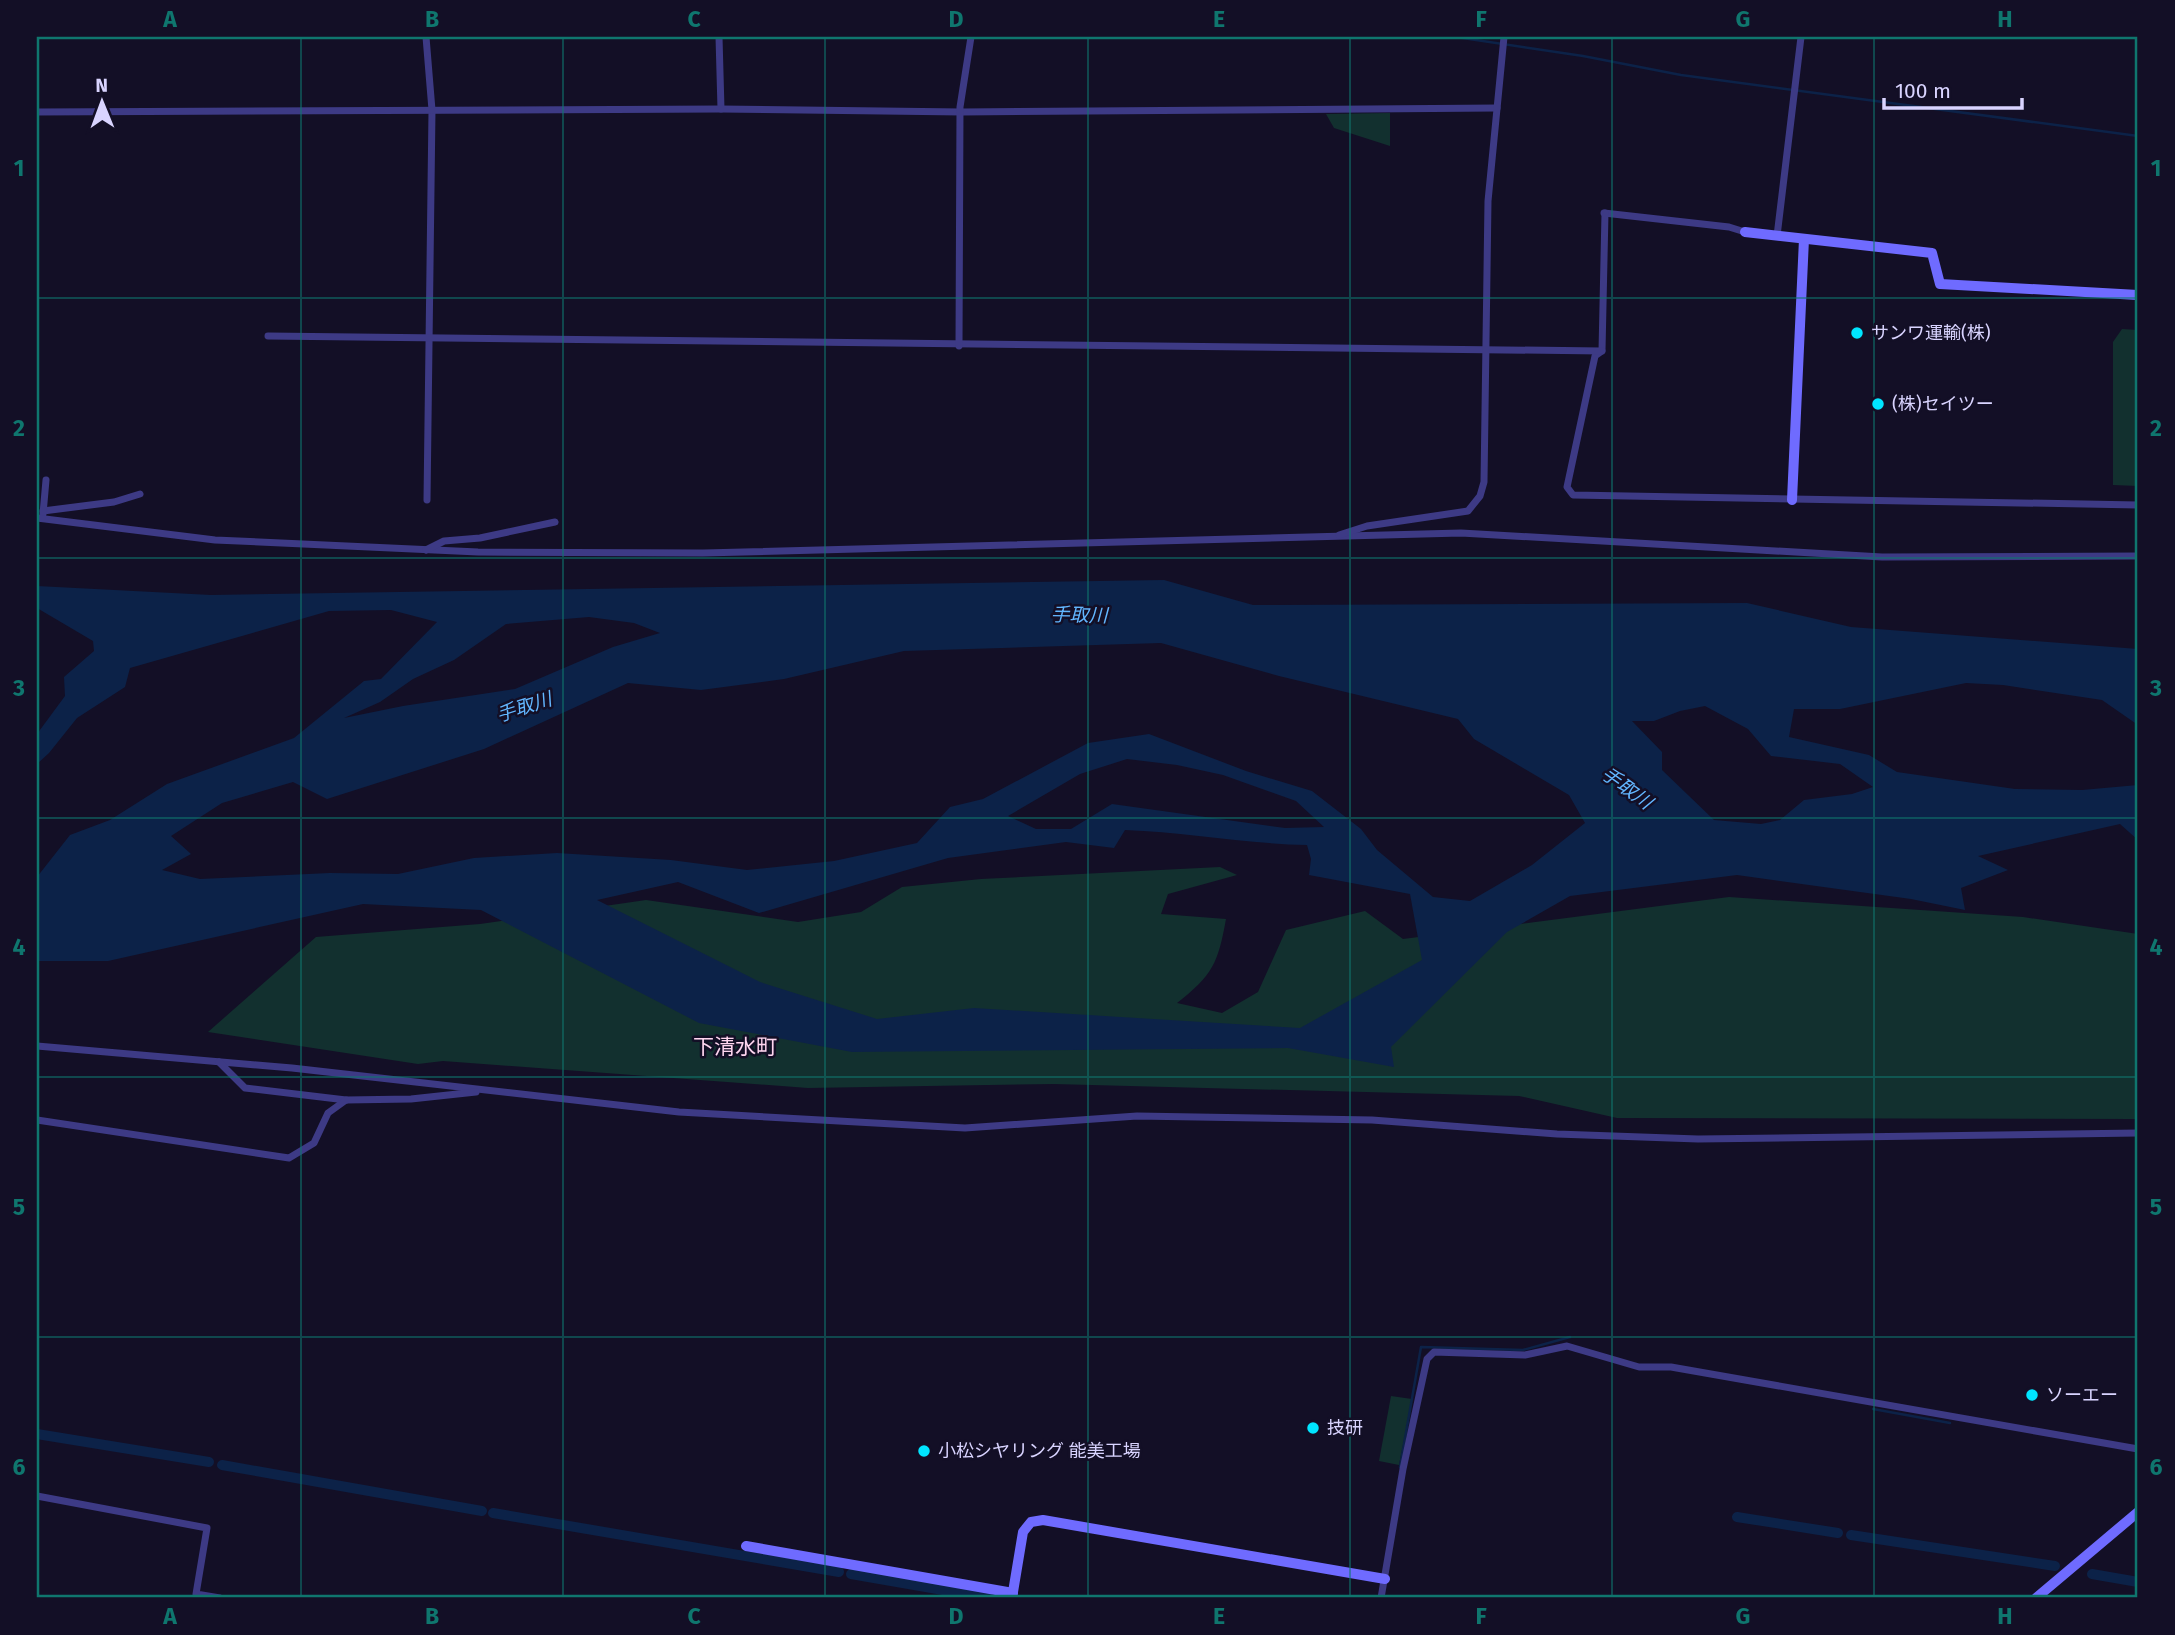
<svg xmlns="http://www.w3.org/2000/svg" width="2175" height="1635" viewBox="0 0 2175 1635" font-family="'Fira Sans','Noto Sans JP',sans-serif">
<rect width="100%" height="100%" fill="#130f26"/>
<g fill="#12302f">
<path d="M1390,113V146L1334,128L1326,114Z"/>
<path d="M2122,329L2138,330V486L2113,485V342Z"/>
<path d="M1220,867L1237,875L1168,894L1161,914L1226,919C1218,963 1213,975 1177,1003L1222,1013L1258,992L1286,930L1365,911L1403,939L1729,897L2023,917L2138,934V1119L1617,1118L1519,1096L1054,1084L808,1088L443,1061L418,1064L208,1032L316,937L480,924L646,900L798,922L861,912L902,887L981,879Z"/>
<path d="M1391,1396L1412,1399L1399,1465L1379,1461Z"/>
</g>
<path fill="#0c2248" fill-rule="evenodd" d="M1164,580L1253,605L1747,603L1851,627L2138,649V725L2102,700L2003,685L1966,683L1840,709H1794L1789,737L1869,755L1897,772L2015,789L2082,790L2138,785V840L2120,824L1978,856L2008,870L1961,888L1965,910L1911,899L1737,875L1570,896L1507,932L1391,1047L1394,1067L1288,1048L852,1052L699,1023L481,910L363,904L108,961H37V877L70,835L110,820L167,784L294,738L364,681L381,679L437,622L391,610L329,611L130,668L125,687L77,718L49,753L37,764V734L65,696L64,677L94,651L93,641L37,608V586L211,595ZM589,617L634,623L660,633L613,647L515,689L403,706L344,718L380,702L413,679L454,660L506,624ZM1161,643L1279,676L1458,719L1474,739L1569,795L1585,823L1532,865L1470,901L1433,897L1377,850L1361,829L1312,791L1246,771L1149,734L1088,743L983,799L950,807L917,843L834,861L747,870L671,860L557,853L474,858L398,874L330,873L200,879L162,870L191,854L171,836L222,803L293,782L327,799L484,749L628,683L701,690L784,679L904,651ZM1705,706L1748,729L1771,756L1840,764L1873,787L1852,794L1804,800L1780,820L1761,824L1714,820L1662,770V752L1632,721H1654L1680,711ZM1127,759L1177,765L1223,775L1296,801L1324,827L1285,828L1112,804L1071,829H1036L1008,816L1080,774ZM1125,830C1186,832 1246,844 1307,845L1311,859L1309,875L1410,894L1422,960L1300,1028L974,1008L877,1019L760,982L597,900L678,882L759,913L948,858L1066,842L1114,848Z"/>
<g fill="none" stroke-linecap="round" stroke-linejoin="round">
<g stroke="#0c2248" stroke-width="2.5">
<path d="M1456,37L1583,56L1681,75L2138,136"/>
<path d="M1873,1409L1950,1423"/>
<path d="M1400,1467L1421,1347L1523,1350L1570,1337"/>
</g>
<g stroke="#0c2248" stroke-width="10">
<path d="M37,1434L209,1462"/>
<path d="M222,1465L482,1511"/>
<path d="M493,1513L839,1572"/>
<path d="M1737,1517L1838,1533"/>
<path d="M1851,1535L2055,1566"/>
<path d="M851,1574L989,1598"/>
<path d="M2092,1574L2138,1582"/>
</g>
<g stroke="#3d3a85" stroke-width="7">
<path d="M426,37L432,110L427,500"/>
<path d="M719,37L721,109"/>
<path d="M37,112L721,109L962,112L1497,108"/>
<path d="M1604,213L1729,227L1745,232"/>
<path d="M1605,213L1602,351L1595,356L1567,487L1573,495L2138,505"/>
<path d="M1777,236L1801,37"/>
<path d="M268,336L1602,351"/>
<path d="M959,346L960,107L971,37"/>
<path d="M43,511L114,502L140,494"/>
<path d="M43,514L46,480"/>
<path d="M37,518L215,540L478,552L703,553L1461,533L1882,557L2138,556"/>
<path d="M1339,535L1367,526L1468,511L1480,496L1484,482L1488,201L1504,37"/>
<path d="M426,550L444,541L480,538L555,522"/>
<path d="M37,1046L292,1068L679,1112L965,1128L1137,1116L1372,1120L1557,1134L1698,1139L2138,1133"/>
<path d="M219,1062L245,1088L346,1100"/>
<path d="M37,1120L289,1158L314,1143L328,1113L346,1100L411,1099L476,1092"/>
<path d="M37,1496L207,1528L196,1594L220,1598"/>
<path d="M1381,1598L1403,1469L1427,1359L1434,1352L1525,1355L1567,1346L1639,1367H1671L2138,1449"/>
</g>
<g stroke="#6f6bff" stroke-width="10">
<path d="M1745,232L1932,253L1940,284L2138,295"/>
<path d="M1792,500L1804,239"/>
<path d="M746,1546L1013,1593"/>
<path d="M1012,1598L1023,1532L1031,1522L1043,1520L1385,1579"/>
<path d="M2036,1598L2138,1512"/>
</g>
</g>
<path fill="none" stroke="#0f766e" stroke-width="2" stroke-opacity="0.55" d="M301,37V1598M563,37V1598M825,37V1598M1088,37V1598M1350,37V1598M1612,37V1598M1874,37V1598M37,298H2138M37,558H2138M37,818H2138M37,1077H2138M37,1337H2138"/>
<g fill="#00e5ff" stroke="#130f26" stroke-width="2.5">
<circle cx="1857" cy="333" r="7"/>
<circle cx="1878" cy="404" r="7"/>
<circle cx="2032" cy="1395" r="7"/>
<circle cx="1313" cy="1428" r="7"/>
<circle cx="924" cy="1451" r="7"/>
</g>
<g text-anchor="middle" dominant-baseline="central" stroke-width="5" stroke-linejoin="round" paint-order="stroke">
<g font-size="18" fill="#d9d4ff" stroke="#130f26" text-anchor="start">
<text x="1871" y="333">サンワ運輸(株)</text>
<text x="1892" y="404">(株)セイツー</text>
<text x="2046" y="1395">ソーエー</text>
<text x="1327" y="1428">技研</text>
<text x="938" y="1451">小松シヤリング 能美工場</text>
</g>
<g font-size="19" font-style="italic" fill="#62b6ff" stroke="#130f26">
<text transform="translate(1079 615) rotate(1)">手取川</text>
<text transform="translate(524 707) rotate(-18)">手取川</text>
<text transform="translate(1627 788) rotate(36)">手取川</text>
</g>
<g font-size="21" fill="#ffd6f0" stroke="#130f26">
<text x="735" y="1047">下清水町</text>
</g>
</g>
<rect width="2175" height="1635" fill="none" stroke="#130f26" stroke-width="77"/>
<g transform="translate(102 102) rotate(359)" stroke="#130f26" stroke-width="5" paint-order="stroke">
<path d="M0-5L12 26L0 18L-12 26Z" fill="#d9d4ff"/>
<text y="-10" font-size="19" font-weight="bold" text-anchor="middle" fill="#d9d4ff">N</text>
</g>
<path d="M1884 98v10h138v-10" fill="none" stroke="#d9d4ff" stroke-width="3.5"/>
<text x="1895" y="98" font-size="21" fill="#d9d4ff" stroke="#130f26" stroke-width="5" paint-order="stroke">100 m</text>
<rect x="38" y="38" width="2098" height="1558" fill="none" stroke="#0f766e" stroke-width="2.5"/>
<g font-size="23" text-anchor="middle" font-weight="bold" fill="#0f766e">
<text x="170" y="27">A</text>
<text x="432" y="27">B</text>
<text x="694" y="27">C</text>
<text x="956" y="27">D</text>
<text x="1219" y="27">E</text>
<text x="1481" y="27">F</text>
<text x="1743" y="27">G</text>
<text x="2005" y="27">H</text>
<text x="19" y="176">1</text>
<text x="2156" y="176">1</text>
<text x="19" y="436">2</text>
<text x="2156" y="436">2</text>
<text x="19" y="696">3</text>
<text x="2156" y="696">3</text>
<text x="19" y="955">4</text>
<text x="2156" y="955">4</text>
<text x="19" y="1215">5</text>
<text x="2156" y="1215">5</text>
<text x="19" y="1475">6</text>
<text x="2156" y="1475">6</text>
<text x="170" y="1624">A</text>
<text x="432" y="1624">B</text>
<text x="694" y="1624">C</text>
<text x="956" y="1624">D</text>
<text x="1219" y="1624">E</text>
<text x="1481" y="1624">F</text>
<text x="1743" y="1624">G</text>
<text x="2005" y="1624">H</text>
</g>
</svg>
